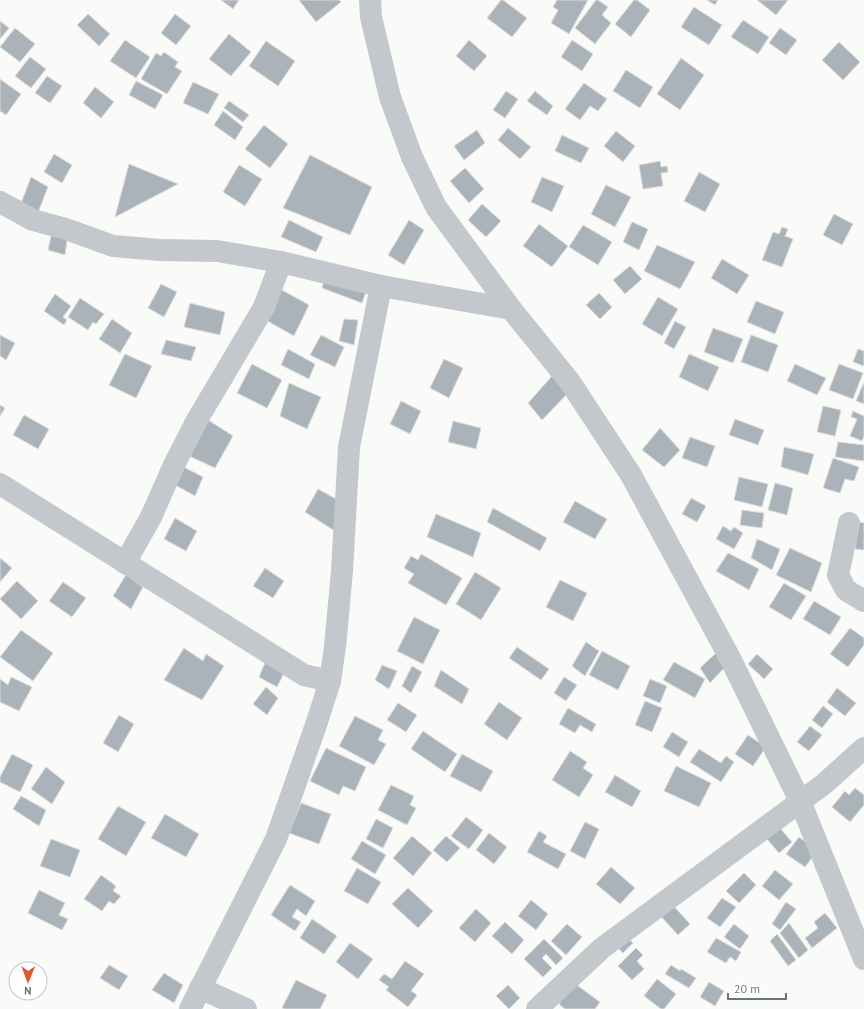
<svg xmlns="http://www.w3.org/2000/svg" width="864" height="1009" viewBox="0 0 864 1009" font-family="'PT Sans',sans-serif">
<rect width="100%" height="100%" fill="#fafaf8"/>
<g fill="#aab3b9" stroke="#dcdcda">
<path d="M221,0H239L233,9Z"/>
<path d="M299,0H339L341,2L316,22Z"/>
<path d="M501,0H503L527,18L512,37L487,18Z"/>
<path d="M557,0H588L569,34L551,23L558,10L553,7Z"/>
<path d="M596,0H598L608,7L602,15L611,23L595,44L575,28Z"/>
<path d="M634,0H637L650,10L631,37L615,24Z"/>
<path d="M707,0H718L715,5Z"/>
<path d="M757,0H788L776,15Z"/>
<path d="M694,7L722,25L709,45L681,27Z"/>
<path d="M88,14L110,34L99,46L77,25Z"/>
<path d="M175,14L191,26L176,45L161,33Z"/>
<path d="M743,20L769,37L758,54L731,37Z"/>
<path d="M0,21L9,28L0,39Z"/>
<path d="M15,28L35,44L20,62L0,47Z"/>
<path d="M780,28L797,40L786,55L769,43Z"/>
<path d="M229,34L251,52L231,76L209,59Z"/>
<path d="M125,40L150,57L136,78L110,61Z"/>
<path d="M469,40L487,56L474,71L456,56Z"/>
<path d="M572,40L593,54L582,71L561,57Z"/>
<path d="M266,41L295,61L278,86L249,66Z"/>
<path d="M839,42L860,62L843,80L822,60Z"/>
<path d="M164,52L178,62L175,67L182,71L167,94L141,79L156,53L161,56Z"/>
<path d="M30,57L46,69L31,88L15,76Z"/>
<path d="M681,58L704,75L680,110L657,94Z"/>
<path d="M626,70L653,87L640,108L613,91Z"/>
<path d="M47,76L62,86L50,103L35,93Z"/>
<path d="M0,79L21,94L6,115L0,111Z"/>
<path d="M136,81L163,95L155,109L129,95Z"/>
<path d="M193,82L219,94L208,114L183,103Z"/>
<path d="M584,83L607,99L598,111L590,106L580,120L565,109Z"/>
<path d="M95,87L114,102L101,118L83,103Z"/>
<path d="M506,91L518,99L505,118L493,110Z"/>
<path d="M535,91L553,106L547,115L527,101Z"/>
<path d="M229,101L249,115L243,122L224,108Z"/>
<path d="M223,111L243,127L235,140L214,125Z"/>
<path d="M264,125L288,144L270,168L245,149Z"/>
<path d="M508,128L531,147L520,159L498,140Z"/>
<path d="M477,130L485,143L464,160L454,146Z"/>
<path d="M616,131L635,146L623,162L604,146Z"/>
<path d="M562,135L589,148L581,163L555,151Z"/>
<path d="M54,154L72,165L62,183L44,172Z"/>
<path d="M310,155L372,187L350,235L283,208Z"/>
<path d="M660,161L661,167L667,166L668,172L661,173L663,186L643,189L639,165Z"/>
<path d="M129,164L178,184L115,217Z"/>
<path d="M239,165L262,179L245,206L223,192Z"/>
<path d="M465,168L484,189L469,203L450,181Z"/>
<path d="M699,172L720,184L705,212L684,201Z"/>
<path d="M31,177L48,187L37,215L20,206Z"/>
<path d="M542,177L564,186L552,212L531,202Z"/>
<path d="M606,185L631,197L615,227L591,214Z"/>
<path d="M482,204L501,221L486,237L468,220Z"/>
<path d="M834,214L853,224L842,245L823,235Z"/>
<path d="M289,220L323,237L316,252L281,237Z"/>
<path d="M409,220L424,230L404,265L388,255Z"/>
<path d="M632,222L648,229L639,250L623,242Z"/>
<path d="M54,223L69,226L65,255L48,250Z"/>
<path d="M539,224L568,246L552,267L523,246Z"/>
<path d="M583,225L612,242L598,265L569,247Z"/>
<path d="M782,227L788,229L785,236L793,239L782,267L762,260L773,232L779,234Z"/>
<path d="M657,245L695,262L680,289L644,271Z"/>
<path d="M722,259L749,275L737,294L711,278Z"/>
<path d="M630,266L642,279L625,294L613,280Z"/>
<path d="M327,269L370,281L362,303L322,288Z"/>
<path d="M161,284L177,292L164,317L148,308Z"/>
<path d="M280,289L309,305L294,336L264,319Z"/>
<path d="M599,293L612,307L600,319L586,305Z"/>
<path d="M55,294L71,306L63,317L67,320L64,325L44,311Z"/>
<path d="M658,297L678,309L662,336L642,324Z"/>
<path d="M80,298L104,314L96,324L93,322L88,330L68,317Z"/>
<path d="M756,301L784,312L775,334L747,322Z"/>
<path d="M190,303L225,312L220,335L184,327Z"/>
<path d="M112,319L132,333L120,353L99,339Z"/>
<path d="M344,319L358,320L354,345L339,341Z"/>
<path d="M675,321L686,327L674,349L664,343Z"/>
<path d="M713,328L743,339L733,363L704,352Z"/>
<path d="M0,335L15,343L6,360L0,356Z"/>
<path d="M321,335L344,347L335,367L310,355Z"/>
<path d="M751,335L778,345L768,372L741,362Z"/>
<path d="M166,340L196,347L191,361L161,354Z"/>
<path d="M288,349L315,364L309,379L281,365Z"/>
<path d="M858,349L864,351V366L853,362Z"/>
<path d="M125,354L152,366L136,398L109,385Z"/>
<path d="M689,354L719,367L708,391L679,377Z"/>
<path d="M444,359L463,368L449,398L430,388Z"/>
<path d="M252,364L282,380L267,408L237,393Z"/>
<path d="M795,364L826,378L817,395L787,381Z"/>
<path d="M839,364L863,373L853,399L829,390Z"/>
<path d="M553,375L568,393L542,420L528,403Z"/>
<path d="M864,382V404L856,401Z"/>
<path d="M289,383L321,397L307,429L280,416Z"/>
<path d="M401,401L421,411L410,434L390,424Z"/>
<path d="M0,405L5,408L0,416Z"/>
<path d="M823,406L841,410L835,436L817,432Z"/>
<path d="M853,411L864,416V436L862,441L850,436L857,419L851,417Z"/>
<path d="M24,415L49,429L38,449L13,435Z"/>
<path d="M205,418L233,436L215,468L187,455Z"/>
<path d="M735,419L764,430L758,445L729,435Z"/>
<path d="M453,421L481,428L476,449L448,442Z"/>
<path d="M660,428L680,450L664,467L642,450Z"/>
<path d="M690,437L715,446L707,467L682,458Z"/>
<path d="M838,442L864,445V461L835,457Z"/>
<path d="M784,447L814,454L808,475L781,467Z"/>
<path d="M833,458L859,467L854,481L845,479L840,493L823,488Z"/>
<path d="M178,464L203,477L195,496L170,482Z"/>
<path d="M739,477L768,484L762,507L734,500Z"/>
<path d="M775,483L793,488L787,515L768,510Z"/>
<path d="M318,489L352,508L335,531L305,512Z"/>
<path d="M691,498L706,506L697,522L682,514Z"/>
<path d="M575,501L607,519L595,539L563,522Z"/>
<path d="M493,508L547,538L540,551L487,522Z"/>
<path d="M742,510L764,513L762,528L740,525Z"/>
<path d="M436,514L481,533L473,557L427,537Z"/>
<path d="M175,518L197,531L186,551L164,539Z"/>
<path d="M859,522L864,523V550L855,549Z"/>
<path d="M723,526L731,531L734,527L743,533L734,549L716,539Z"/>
<path d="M757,539L780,549L772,570L751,558Z"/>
<path d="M790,548L822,563L811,592L776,575Z"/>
<path d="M728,553L759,569L749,590L716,571Z"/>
<path d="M421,554L462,578L446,605L408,583L414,574L404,568L411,556L418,560Z"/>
<path d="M0,558L12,568L0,582Z"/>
<path d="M265,568L284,581L273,598L253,586Z"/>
<path d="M475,572L501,588L481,620L456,604Z"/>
<path d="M126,575L143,587L131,609L113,596Z"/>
<path d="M560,580L587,593L573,621L546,607Z"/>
<path d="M17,581L38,601L21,619L0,599Z"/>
<path d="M63,582L86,598L72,617L49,601Z"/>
<path d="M784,583L806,596L791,620L769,607Z"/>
<path d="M814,601L841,617L830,635L803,619Z"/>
<path d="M414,617L440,630L423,664L397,651Z"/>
<path d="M850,628L864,638V645L848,667L830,654Z"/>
<path d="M21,630L53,653L33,681L0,657Z"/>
<path d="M586,642L599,651L585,676L572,666Z"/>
<path d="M517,647L549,669L541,680L509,658Z"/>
<path d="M184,648L203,661L206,654L224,666L202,700L164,680Z"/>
<path d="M602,651L630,666L618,690L589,675Z"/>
<path d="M716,653L726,666L710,683L700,668Z"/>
<path d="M757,654L773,669L764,679L748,664Z"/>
<path d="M267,658L286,669L277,687L259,677Z"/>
<path d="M674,662L705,679L695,698L663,680Z"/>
<path d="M382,665L397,671L389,689L375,680Z"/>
<path d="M412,666L422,672L411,693L402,686Z"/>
<path d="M441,670L469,689L462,704L434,686Z"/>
<path d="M11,677L32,687L19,711L0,702V679L8,685Z"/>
<path d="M564,677L577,685L566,701L554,693Z"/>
<path d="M650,679L667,686L660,703L643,696Z"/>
<path d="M266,687L278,698L267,715L253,704Z"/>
<path d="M837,688L856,703L845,716L827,702Z"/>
<path d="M645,701L662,708L652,732L635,725Z"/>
<path d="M499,702L522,718L507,740L484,724Z"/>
<path d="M398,703L417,715L406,732L387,720Z"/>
<path d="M823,706L833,714L822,728L812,720Z"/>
<path d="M568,708L596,724L592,732L580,725L575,733L559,724Z"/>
<path d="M119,715L134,724L118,752L103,743Z"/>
<path d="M355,716L383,730L378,740L386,744L374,765L339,746Z"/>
<path d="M810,726L822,735L809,751L797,742Z"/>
<path d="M423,731L457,754L445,772L411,749Z"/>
<path d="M672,732L688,742L679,757L663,747Z"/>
<path d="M748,735L766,747L753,766L735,754Z"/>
<path d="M326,748L366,767L355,791L343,786L339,795L310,781Z"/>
<path d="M699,749L721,763L726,756L734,762L721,782L690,762Z"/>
<path d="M570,751L587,762L583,768L593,775L579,797L552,780Z"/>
<path d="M12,754L33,765L20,792L0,782V777Z"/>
<path d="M462,754L493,771L481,792L450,776Z"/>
<path d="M676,766L711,783L699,807L664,791Z"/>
<path d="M46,767L65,782L52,804L31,789Z"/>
<path d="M615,775L641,791L632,807L605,792Z"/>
<path d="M391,785L414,796L410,805L416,808L407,825L378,810Z"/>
<path d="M855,788L864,795V805L850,822L832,807L845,791L849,795Z"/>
<path d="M21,796L46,810L39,826L13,809Z"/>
<path d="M301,803L331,814L319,844L289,833Z"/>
<path d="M118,806L146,822L126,856L98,839Z"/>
<path d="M165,814L199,834L186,857L151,838Z"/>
<path d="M466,817L483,830L469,849L451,836Z"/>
<path d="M376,819L393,828L383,848L366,839Z"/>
<path d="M585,822L599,829L585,859L570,851Z"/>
<path d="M780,828L792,842L779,853L767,839Z"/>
<path d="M539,831L547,836L543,842L566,854L558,869L527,852Z"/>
<path d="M489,833L507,847L494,864L476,850Z"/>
<path d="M412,836L432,853L413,876L393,858Z"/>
<path d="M446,836L460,848L447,862L433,850Z"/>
<path d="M799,837L817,851L805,867L786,854Z"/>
<path d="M51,839L80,850L70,877L40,866Z"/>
<path d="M362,841L386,855L375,874L351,859Z"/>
<path d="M611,867L635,888L620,904L596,884Z"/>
<path d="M357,868L381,882L368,904L344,891Z"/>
<path d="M775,870L793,884L779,900L762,886Z"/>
<path d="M744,873L756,885L739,903L726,891Z"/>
<path d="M101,875L116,886L113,891L121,896L114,904L109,901L102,911L84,899Z"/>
<path d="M290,885L315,901L306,916L297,909L292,917L301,922L295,931L271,915Z"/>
<path d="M408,888L433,911L418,928L392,904Z"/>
<path d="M39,890L65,903L59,915L68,919L62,930L28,913Z"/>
<path d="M722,898L736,907L720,927L707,918Z"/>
<path d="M531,900L548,914L536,930L518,916Z"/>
<path d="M670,902L690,924L678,935L658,913Z"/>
<path d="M786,902L796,909L780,930L772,924Z"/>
<path d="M476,909L491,923L475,942L459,928Z"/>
<path d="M825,913L837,928L812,948L805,938L818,928L814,922Z"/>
<path d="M312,919L337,936L324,954L300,938Z"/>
<path d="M505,922L524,940L512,954L492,936Z"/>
<path d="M789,923L808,950L799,958L780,933Z"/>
<path d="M567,924L582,937L566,955L551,941Z"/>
<path d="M734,924L749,936L740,949L724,937Z"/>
<path d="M619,929L633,943L623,953L609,939Z"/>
<path d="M777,934L796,960L788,966L770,941Z"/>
<path d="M716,938L741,952L736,961L730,957L726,963L707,952Z"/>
<path d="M544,939L563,958L556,965L546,954L542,958L552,968L543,977L524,959Z"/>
<path d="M350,943L373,959L358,979L336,962Z"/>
<path d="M636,948L643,955L637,961L644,969L632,980L618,966Z"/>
<path d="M405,961L424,974L411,991L417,995L408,1007L386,990L389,987L379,980L384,974L392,979Z"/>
<path d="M109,965L128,976L119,990L100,978Z"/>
<path d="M671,965L680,971L681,969L696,978L689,988L665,974Z"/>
<path d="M164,973L183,985L174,1003L152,990Z"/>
<path d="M657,979L676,994L664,1009H661L644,996Z"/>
<path d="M296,980L327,995L320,1009H285L282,1008Z"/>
<path d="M709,982L724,991L715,1006L700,997Z"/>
<path d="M574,983L600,1002L595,1009H565L559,1004Z"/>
<path d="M508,985L520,998L509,1009L496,996Z"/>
</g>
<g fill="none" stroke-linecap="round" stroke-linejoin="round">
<g stroke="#c3c8cc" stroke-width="22">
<path d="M370,0L371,17L390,97L412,157L436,207L511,309L570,382L631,475L731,660L800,801L864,959"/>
<path d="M0,202L33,220L66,229L113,246L160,250L217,251L281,262L381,286L511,309"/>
<path d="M0,484L304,675L330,681"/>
<path d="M849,523L838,575L846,590L864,601"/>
<path d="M125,563L151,517L174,465L197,420L264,307L281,262"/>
<path d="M200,988L246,1009"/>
<path d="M190,1009L276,839L317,722L330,681L335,647L342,571L349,447L381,286"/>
<path d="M537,1009L602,948L824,784L864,748"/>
</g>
</g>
<g transform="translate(28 981) rotate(181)"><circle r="19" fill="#ffffff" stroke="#c1c8cd"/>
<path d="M0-3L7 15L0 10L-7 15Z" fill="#e4572e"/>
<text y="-6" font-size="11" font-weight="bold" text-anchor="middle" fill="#657683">N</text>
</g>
<path d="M728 993v6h58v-6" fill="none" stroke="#657683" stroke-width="2"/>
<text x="734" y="993" font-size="12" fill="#657683" stroke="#ffffff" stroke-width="3" paint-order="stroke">20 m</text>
</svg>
